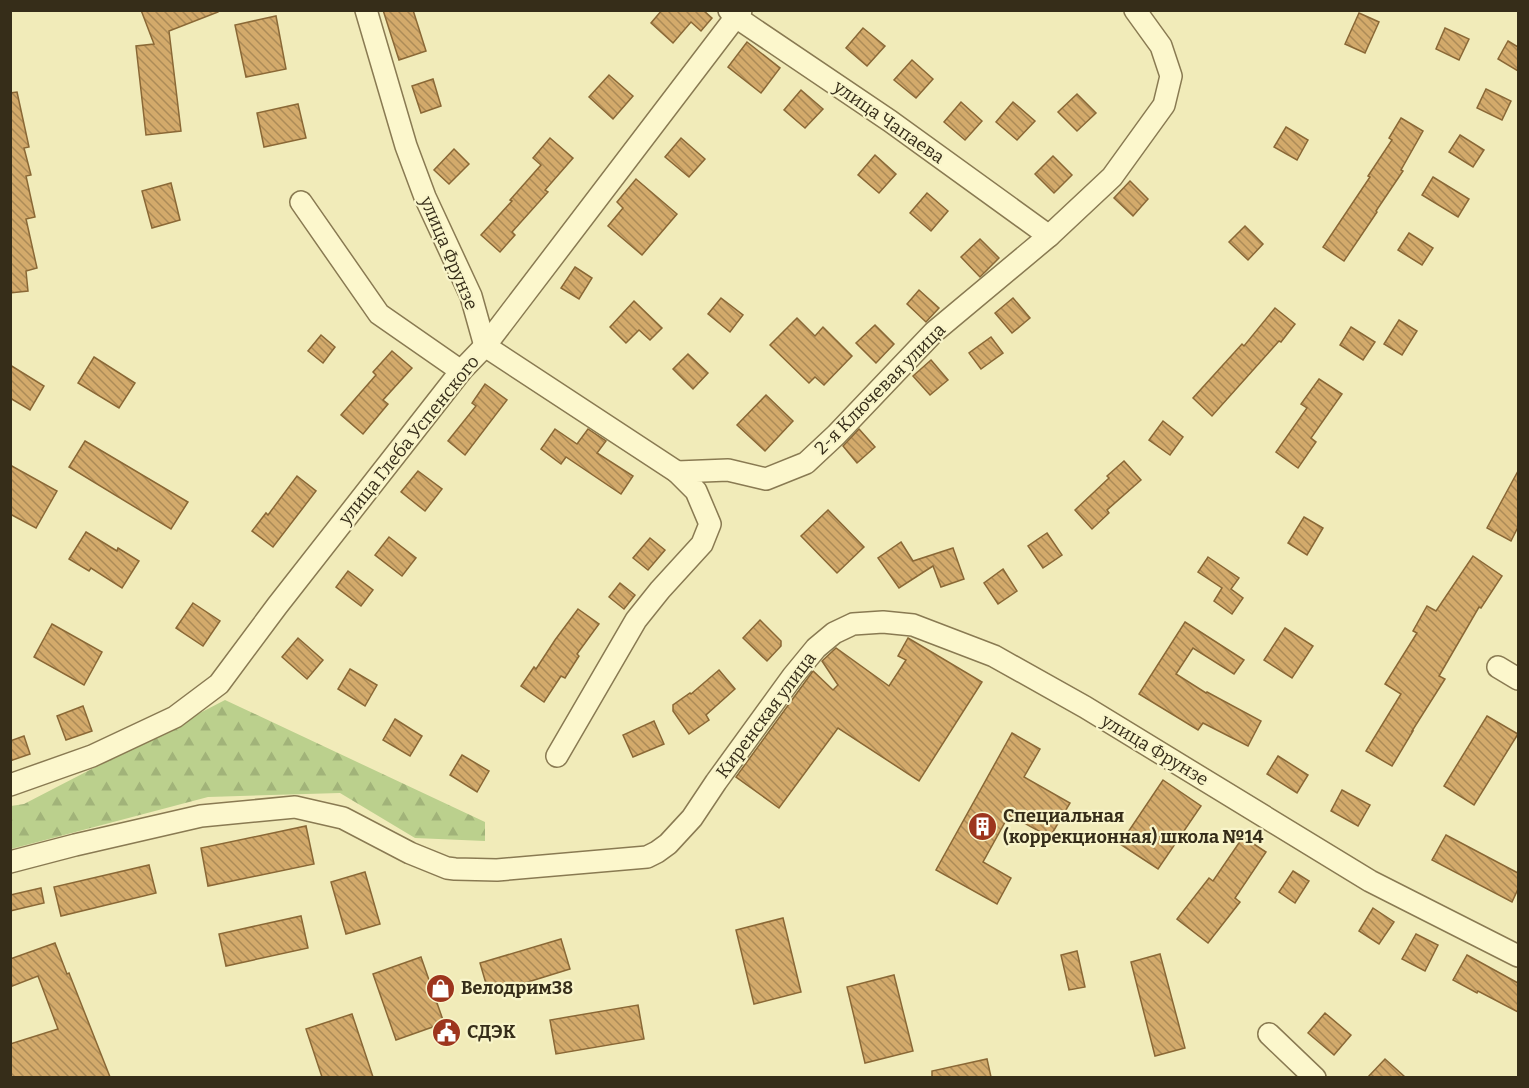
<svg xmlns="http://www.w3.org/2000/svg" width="1529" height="1088" viewBox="0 0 1529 1088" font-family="Bitter,serif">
<defs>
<pattern id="forest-firs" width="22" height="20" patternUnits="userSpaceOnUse" patternTransform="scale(1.5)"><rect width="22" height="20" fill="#bbd08d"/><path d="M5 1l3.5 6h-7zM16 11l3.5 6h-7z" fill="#a1b379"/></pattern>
<pattern id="building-back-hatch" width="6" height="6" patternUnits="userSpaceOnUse" patternTransform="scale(1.5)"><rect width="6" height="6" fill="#d3aa6b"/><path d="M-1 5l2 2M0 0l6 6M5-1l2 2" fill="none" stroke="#ac8b57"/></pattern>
</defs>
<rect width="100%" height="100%" fill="#f1ebb9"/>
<path fill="url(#forest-firs)" d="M225,700L485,822V841L415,838L340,793L208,797L11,849V806L24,804Z"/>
<g fill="url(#building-back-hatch)" stroke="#8a6836" stroke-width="1.5">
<path d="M141,10H218V12L169,31L181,131L146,135L136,46L154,44Z"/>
<path d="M383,10H413L426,51L399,60Z"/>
<path d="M662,10H703L712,18L701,31L691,22L673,43L651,23Z"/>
<path d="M1359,13L1379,22L1365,53L1345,44Z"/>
<path d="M276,16L286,69L246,77L235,25Z"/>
<path d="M863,28L885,46L867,66L846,48Z"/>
<path d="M1445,28L1469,39L1459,60L1436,49Z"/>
<path d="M1508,41L1518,47V71L1498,59Z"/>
<path d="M747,42L780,68L761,93L728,67Z"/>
<path d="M912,60L933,79L916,98L894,80Z"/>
<path d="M609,75L633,96L613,119L589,97Z"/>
<path d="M433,79L441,106L421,113L412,86Z"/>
<path d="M1486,89L1511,101L1502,120L1477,108Z"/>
<path d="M801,90L823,109L805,128L784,110Z"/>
<path d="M17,92L29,147L24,148L31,175L26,176L35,217L26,219L37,268L26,271L28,291L10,293V93Z"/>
<path d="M1077,94L1096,113L1077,131L1058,112Z"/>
<path d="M961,102L982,121L965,140L944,122Z"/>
<path d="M1013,102L1035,121L1017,140L996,122Z"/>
<path d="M298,104L306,138L264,147L257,113Z"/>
<path d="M1401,118L1423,131L1401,170L1403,171L1376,211L1377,212L1344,261L1323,247L1370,177L1368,176L1392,140L1389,138Z"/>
<path d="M1286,127L1308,140L1297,160L1274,147Z"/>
<path d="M1460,135L1484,150L1473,167L1449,152Z"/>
<path d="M550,138L573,158L545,190L548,192L512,232L515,235L500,252L481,235L512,201L510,200L541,165L533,158Z"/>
<path d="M681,138L705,159L689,177L665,157Z"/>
<path d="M454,149L469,164L449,184L434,170Z"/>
<path d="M875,155L896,174L879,193L858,175Z"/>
<path d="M1053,156L1072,175L1054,193L1035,174Z"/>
<path d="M1433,177L1469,199L1458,217L1422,195Z"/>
<path d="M636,179L677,214L642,255L608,226L623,208L617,202Z"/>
<path d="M1130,181L1148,199L1133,216L1114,198Z"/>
<path d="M171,183L180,220L152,228L142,191Z"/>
<path d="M927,193L948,211L931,231L910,213Z"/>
<path d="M1245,226L1263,244L1248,260L1229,242Z"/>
<path d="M1409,233L1433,248L1422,265L1398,250Z"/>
<path d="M980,239L999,258L980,277L961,257Z"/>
<path d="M575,267L592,278L579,299L561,288Z"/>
<path d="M919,290L939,308L926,322L907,304Z"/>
<path d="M721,298L743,315L730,332L708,314Z"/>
<path d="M1013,298L1030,318L1012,333L995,313Z"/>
<path d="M634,301L662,328L650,340L639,330L626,343L610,327Z"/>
<path d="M1275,308L1295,324L1281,342L1279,341L1212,416L1193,398L1242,344L1244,346Z"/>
<path d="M797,318L815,336L823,327L852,356L824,385L815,377L809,383L770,345Z"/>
<path d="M1399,320L1417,331L1402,355L1384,344Z"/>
<path d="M875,325L894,344L876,363L856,343Z"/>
<path d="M1351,327L1375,342L1363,360L1340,345Z"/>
<path d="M321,335L335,347L323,363L308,351Z"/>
<path d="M991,337L1003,353L981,369L969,353Z"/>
<path d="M392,351L412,368L383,400L388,404L363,434L341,415L376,375L373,372Z"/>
<path d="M688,354L708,373L693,389L673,369Z"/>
<path d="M94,357L135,383L119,408L78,383Z"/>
<path d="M931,360L948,380L930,395L913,376Z"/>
<path d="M10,365L44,386L30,410L10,398Z"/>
<path d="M1319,379L1342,394L1311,438L1316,442L1298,468L1276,452L1307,408L1301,404Z"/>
<path d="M485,384L507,400L465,455L448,441L476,406L472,403Z"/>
<path d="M766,395L793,421L765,451L737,425Z"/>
<path d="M1163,421L1183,437L1170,455L1149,440Z"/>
<path d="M555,429L577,444L588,429L606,441L597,453L633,476L621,494L566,457L561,464L541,449Z"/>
<path d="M859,429L875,447L857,463L843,446Z"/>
<path d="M85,441L188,502L171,529L69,467Z"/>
<path d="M1124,461L1141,480L1107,510L1109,513L1092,529L1075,510L1109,478L1107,476Z"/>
<path d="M10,465L57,491L36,528L10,514Z"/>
<path d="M418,471L442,489L425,511L401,492Z"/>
<path d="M1518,471V527L1511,541L1487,528Z"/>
<path d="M297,476L316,491L273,547L252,531L266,513L268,515Z"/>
<path d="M828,510L864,547L837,573L801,536Z"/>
<path d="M1304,517L1323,528L1307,555L1288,543Z"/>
<path d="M86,532L117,551L118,548L139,561L122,588L91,568L89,571L69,559Z"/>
<path d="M1047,533L1062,555L1043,568L1028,546Z"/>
<path d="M389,537L416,558L402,576L375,555Z"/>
<path d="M650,538L665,550L648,570L633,558Z"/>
<path d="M901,542L913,561L953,548L964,579L941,587L933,566L899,588L878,558Z"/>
<path d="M1473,556L1502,576L1481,608L1479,607L1439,676L1445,679L1412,731H1413L1392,766L1366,751L1401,694L1385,684L1417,633L1413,631L1427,606L1436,611Z"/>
<path d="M1208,557L1239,578L1231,589L1243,598L1232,614L1214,601L1222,588L1198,572Z"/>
<path d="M1003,569L1017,591L998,604L984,583Z"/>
<path d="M348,571L373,590L361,606L336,587Z"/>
<path d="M620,583L635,595L624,609L609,597Z"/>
<path d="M193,603L220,621L203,646L176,628Z"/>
<path d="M578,609L599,624L577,654L579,656L565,678L561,676L544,702L521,686L534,667L536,669L555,640Z"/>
<path d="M760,620L781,641V646L767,661L743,638Z"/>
<path d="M1185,622L1244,660L1234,674L1193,648L1176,674L1206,693L1207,692L1261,721L1248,746L1203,723L1198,730L1139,694Z"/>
<path d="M52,624L102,652L84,685L34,657Z"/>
<path d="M1285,628L1313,646L1292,678L1264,660Z"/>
<path d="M298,638L323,660L307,679L282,657Z"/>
<path d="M908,638L982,682L919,781L838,728L779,808L736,777L813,671L833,690L838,685L822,661L836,648L889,686L906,660L898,656Z"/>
<path d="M350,669L377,685L365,706L338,689Z"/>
<path d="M719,670L735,689L706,715L709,720L689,734L673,711V705L690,693L691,694Z"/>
<path d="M83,706L92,731L66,740L57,716Z"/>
<path d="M1487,716L1518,734L1474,805L1444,786Z"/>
<path d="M395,719L422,736L410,756L383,740Z"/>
<path d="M654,721L664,744L633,757L623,735Z"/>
<path d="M1012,733L1040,749L1024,777L1070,803L1050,837L1009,815L983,862L1011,878L997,904L936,870Z"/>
<path d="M24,736L30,754L10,761V741Z"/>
<path d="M462,755L489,771L477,792L450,775Z"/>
<path d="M1278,756L1308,775L1297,793L1267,774Z"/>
<path d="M1163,780L1201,806L1158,869L1120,844Z"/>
<path d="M1342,790L1370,805L1358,826L1331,811Z"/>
<path d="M306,826L314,864L208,886L201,848Z"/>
<path d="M1446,835L1518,873V889L1512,902L1432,860Z"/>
<path d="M1243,837L1266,852L1235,898L1240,902L1208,943L1177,919L1209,878L1213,881Z"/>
<path d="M149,865L156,893L61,916L54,887Z"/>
<path d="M1293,871L1309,881L1295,903L1279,892Z"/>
<path d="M365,872L380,924L346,934L331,882Z"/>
<path d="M41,888L44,903L10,911V895Z"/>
<path d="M1373,908L1394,922L1379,944L1359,931Z"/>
<path d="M301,916L308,948L226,966L219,934Z"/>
<path d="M783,918L801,992L754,1004L736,930Z"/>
<path d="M1416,934L1438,945L1425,971L1402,959Z"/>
<path d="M561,939L570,969L489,994L480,963Z"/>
<path d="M55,943L67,974L69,973L110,1077H10V1044L58,1029L38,976L10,987V959Z"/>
<path d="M1077,951L1085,987L1069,990L1061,955Z"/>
<path d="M1160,954L1185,1048L1155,1056L1131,962Z"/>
<path d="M1467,955L1518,983V1012L1478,991L1477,993L1453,980Z"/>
<path d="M421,957L444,1023L396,1040L373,974Z"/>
<path d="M894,975L913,1051L865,1063L847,987Z"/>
<path d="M638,1005L644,1039L556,1054L550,1020Z"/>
<path d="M1325,1013L1351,1035L1334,1055L1308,1033Z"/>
<path d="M352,1014L373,1077H322L306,1029Z"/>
<path d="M987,1059L991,1077H932V1071Z"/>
<path d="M1385,1059L1405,1077H1368Z"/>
</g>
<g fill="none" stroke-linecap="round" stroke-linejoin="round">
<defs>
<g id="minor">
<path d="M366,10L406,146L425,197L471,296L485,346L677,472"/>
<path d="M729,10L736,17L890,121L1049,236"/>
<path d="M301,202L379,314L461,371"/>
<path d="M1498,667L1518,679"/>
<path d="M557,756L636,620L660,590L702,544L710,524L696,491L677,472L728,470L766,479L806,463L836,435L934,332L1049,236L1112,177L1164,105L1171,76L1161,46L1135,10"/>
<path d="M10,785L92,756L175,717L219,684L277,606L461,371L485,346L741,10"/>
<path d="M10,862L75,845L201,816L295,807L343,818L410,853L447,868L455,869L497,870L647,857L657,852L668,844L692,818L716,782L793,676L816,648L834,633L853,624L883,622L913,625L994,656L1085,707L1370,881L1518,956"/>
<path d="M1269,1034L1315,1078"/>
</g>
</defs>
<use href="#minor" stroke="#897a52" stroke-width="24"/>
<use href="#minor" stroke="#fcf7cc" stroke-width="21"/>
</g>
<defs>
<symbol id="building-disc" viewBox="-11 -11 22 22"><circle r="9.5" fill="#9d351d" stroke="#f8f4c9"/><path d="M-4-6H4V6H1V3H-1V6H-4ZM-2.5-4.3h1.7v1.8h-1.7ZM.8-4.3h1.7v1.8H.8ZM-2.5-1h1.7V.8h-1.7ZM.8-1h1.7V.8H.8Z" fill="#fff"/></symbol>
<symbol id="shop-disc" viewBox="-11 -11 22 22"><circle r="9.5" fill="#9d351d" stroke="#f8f4c9"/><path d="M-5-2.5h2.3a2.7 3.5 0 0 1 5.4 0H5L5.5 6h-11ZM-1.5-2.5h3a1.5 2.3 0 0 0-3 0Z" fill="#fff"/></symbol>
<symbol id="civic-disc" viewBox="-11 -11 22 22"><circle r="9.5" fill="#9d351d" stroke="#f8f4c9"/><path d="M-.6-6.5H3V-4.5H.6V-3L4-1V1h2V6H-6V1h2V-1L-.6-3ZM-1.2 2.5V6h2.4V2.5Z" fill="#fff"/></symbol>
</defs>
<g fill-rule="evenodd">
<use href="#building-disc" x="966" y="810" width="33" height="33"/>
<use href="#shop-disc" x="424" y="972" width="33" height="33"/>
<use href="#civic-disc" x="430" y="1016" width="33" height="33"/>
</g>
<g text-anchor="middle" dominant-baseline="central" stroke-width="4.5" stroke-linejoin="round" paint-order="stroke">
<g font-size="18" fill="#362d19" stroke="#f8f4c9">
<text transform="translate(889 122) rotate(35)">улица Чапаева</text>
<text transform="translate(449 253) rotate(67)">улица Фрунзе</text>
<text transform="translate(880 389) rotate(-45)">2-я Ключевая улица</text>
<text transform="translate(409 440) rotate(-51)">улица Глеба Успенского</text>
<text transform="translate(766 715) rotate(-53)">Киренская улица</text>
<text transform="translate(1155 750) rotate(31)">улица Фрунзе</text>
</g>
<g font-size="18" font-weight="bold" fill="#362d19" stroke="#f8f4c9" text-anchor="start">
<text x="1003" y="816">Специальная<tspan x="1003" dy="21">(коррекционная) школа №14</tspan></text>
<text x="461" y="988">Велодрим38</text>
<text x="467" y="1032">СДЭК</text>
</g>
</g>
<rect width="1529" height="1088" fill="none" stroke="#362d19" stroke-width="24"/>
</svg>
